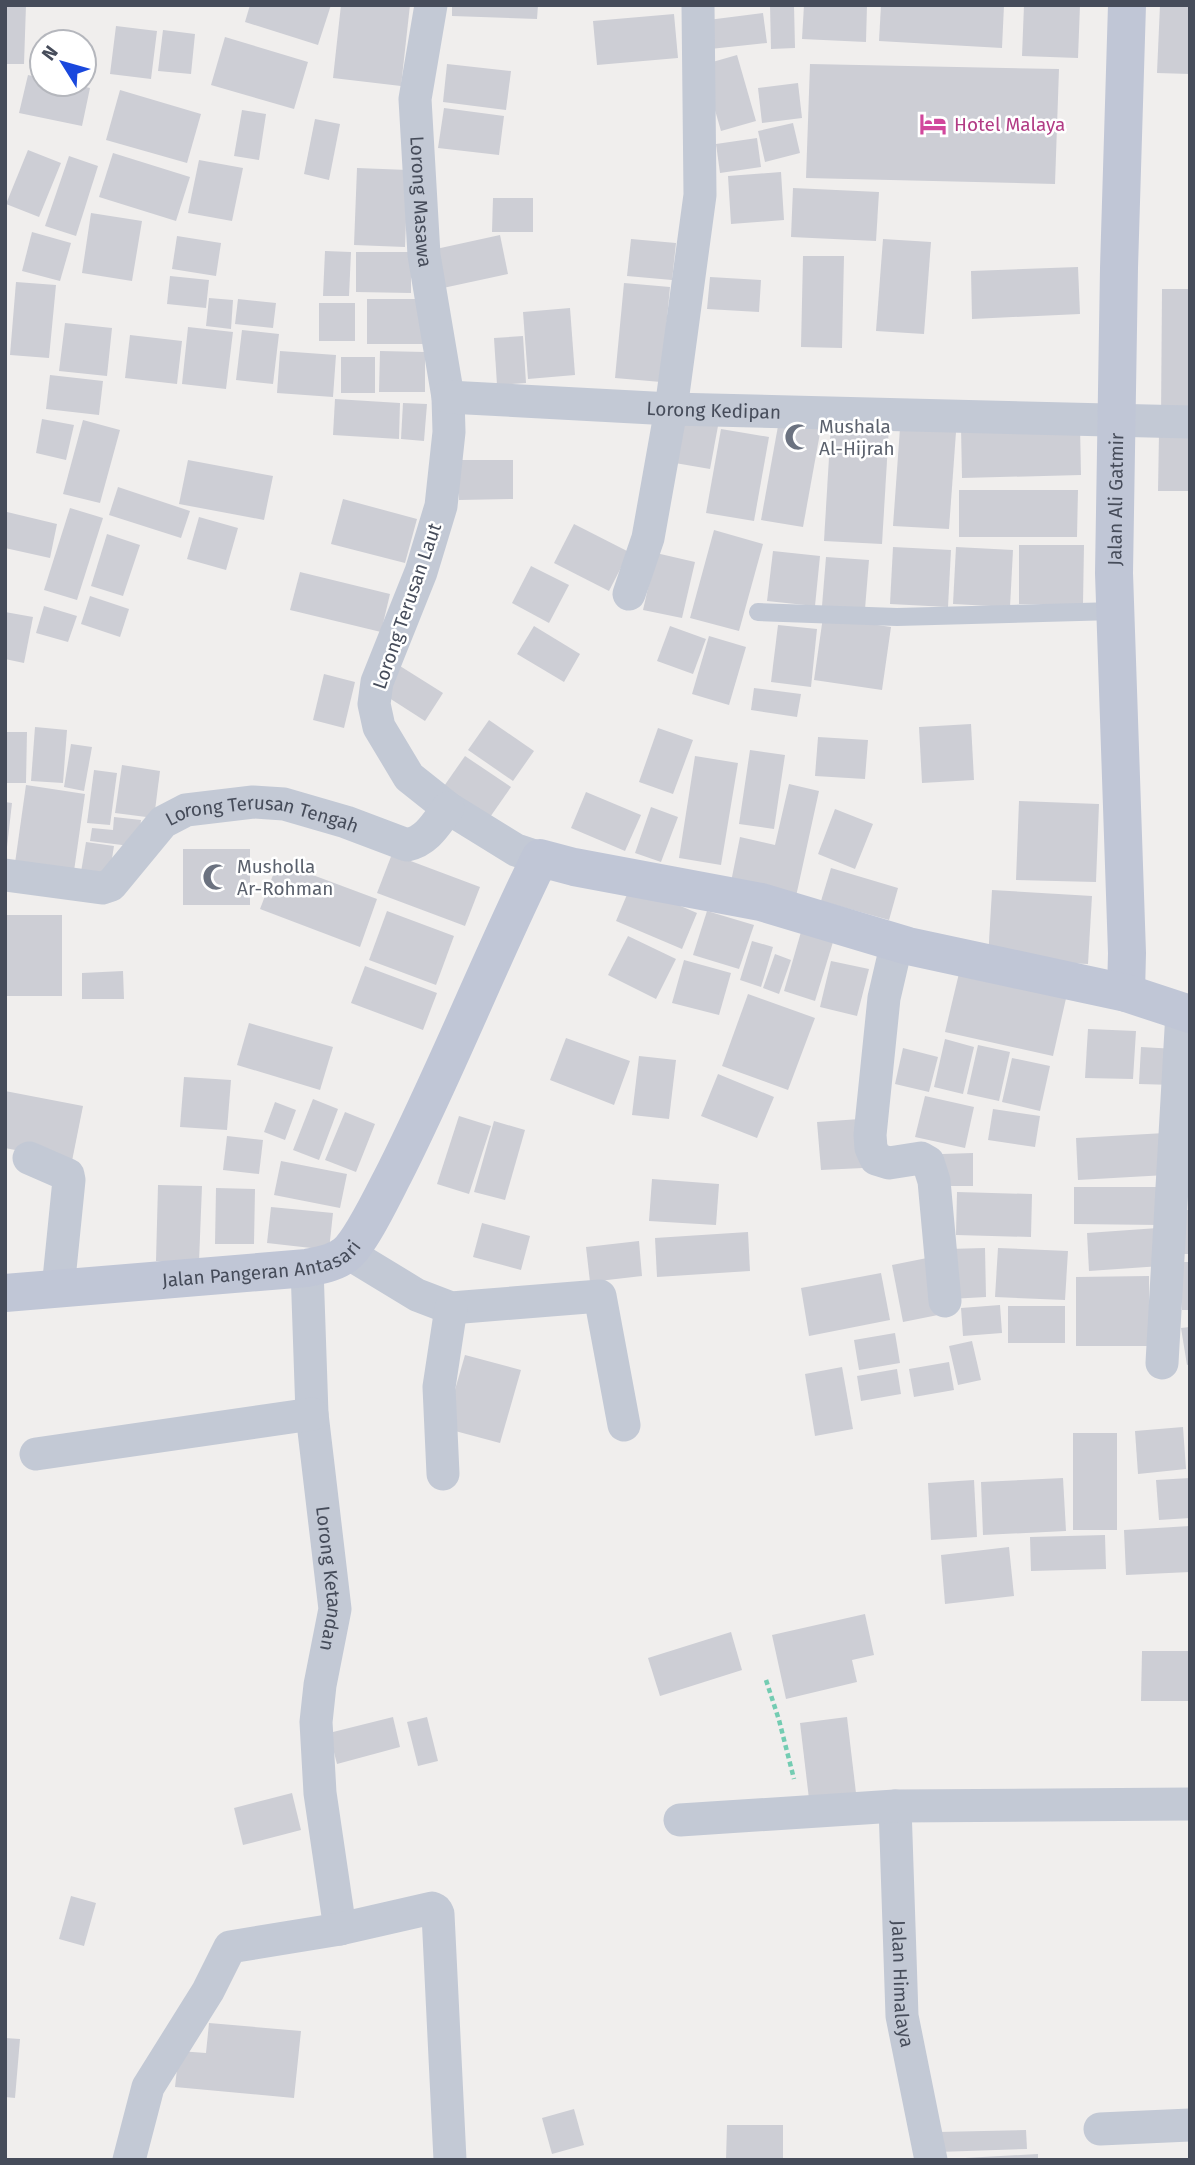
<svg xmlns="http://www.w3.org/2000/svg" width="1195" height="2165" viewBox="0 0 1195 2165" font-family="'Fira Sans',sans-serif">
<rect width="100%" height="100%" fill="#f0eeed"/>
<g fill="#cdced5">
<path d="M5,5H26L24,64H5Z"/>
<path d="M250,5H331L318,45L245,22Z"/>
<path d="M341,5H410L401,86L333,78Z"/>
<path d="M452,5H538L537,19L452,16Z"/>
<path d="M770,5H794L795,48L771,49Z"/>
<path d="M804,5H867L866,42L802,39Z"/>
<path d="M881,5H1004L1002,48L879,41Z"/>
<path d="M1024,5H1080L1078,58L1022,56Z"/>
<path d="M1160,5H1190V74L1157,73Z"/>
<path d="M763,13L767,43L710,49L708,20Z"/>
<path d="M674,14L678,58L597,65L593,21Z"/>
<path d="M116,26L157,31L151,79L110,74Z"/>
<path d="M163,30L195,34L191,74L158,71Z"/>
<path d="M225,37L308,62L294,109L211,85Z"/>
<path d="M737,55L756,121L721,131L702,65Z"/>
<path d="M447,64L511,71L506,110L443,102Z"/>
<path d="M810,64L1059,69L1055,184L806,178Z"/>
<path d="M28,75L42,78V84H73L90,88L82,126L19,113Z"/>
<path d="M798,83L802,118L762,123L758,88Z"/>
<path d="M120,90L201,114L187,163L106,140Z"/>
<path d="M444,108L504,116L499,155L438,148Z"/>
<path d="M242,110L266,114L259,160L234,156Z"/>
<path d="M315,119L340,124L329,180L304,174Z"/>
<path d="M793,123L800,153L765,162L758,131Z"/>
<path d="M757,138L761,167L720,173L716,144Z"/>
<path d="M28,150L61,163L39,217L6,204Z"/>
<path d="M113,153L190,177L176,221L99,197Z"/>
<path d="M69,156L98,166L76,236L45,226Z"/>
<path d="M199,160L243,168L232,221L188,213Z"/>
<path d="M357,168L408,170L405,247L354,245Z"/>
<path d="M781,172L784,220L731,224L728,176Z"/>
<path d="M793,188L879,192L876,241L791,237Z"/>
<path d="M493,198H533V232H492Z"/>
<path d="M91,213L142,221L132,281L82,273Z"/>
<path d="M32,232L71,243L60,281L22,271Z"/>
<path d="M500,235L508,274L443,288L436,249Z"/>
<path d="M177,236L221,243L216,276L172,269Z"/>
<path d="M631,239L676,243L672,280L627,276Z"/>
<path d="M883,239L931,242L924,334L876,331Z"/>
<path d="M325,251L351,252L349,296H323Z"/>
<path d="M356,252H411V293L356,292Z"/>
<path d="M803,256H844L842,348L801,347Z"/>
<path d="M1078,267L1080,314L972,319L971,271Z"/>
<path d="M170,276L209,280L206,308L167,304Z"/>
<path d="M710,277L761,280L759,312L707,309Z"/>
<path d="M16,282L56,285L49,358L10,355Z"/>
<path d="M624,283L670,287L661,382L615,378Z"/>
<path d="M1162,289H1190V417H1161Z"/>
<path d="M209,298L233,300L231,329L206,326Z"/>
<path d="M238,299L276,303L273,328L235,324Z"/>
<rect x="367" y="299" width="60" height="45"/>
<rect x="319" y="303" width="36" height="38"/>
<path d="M570,308L575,375L528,379L523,312Z"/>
<path d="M65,323L112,328L107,376L59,371Z"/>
<path d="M188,327L233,332L226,389L182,384Z"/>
<path d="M242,330L279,334L273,384L236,380Z"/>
<path d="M130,335L182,341L177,384L125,378Z"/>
<path d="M523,336L526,383L497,385L494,338Z"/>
<path d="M280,351L336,355L333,397L277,393Z"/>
<path d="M380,351L425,352V392H379Z"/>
<rect x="341" y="357" width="34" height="36"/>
<path d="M50,375L103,381L99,415L46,409Z"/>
<path d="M335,399L400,403L399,439L333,435Z"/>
<path d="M403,403L427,404L424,441L401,439Z"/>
<path d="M780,415L822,422L803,527L761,520Z"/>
<path d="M42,419L74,425L66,460L36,453Z"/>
<path d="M684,419L718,426L710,469L675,463Z"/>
<path d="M83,420L120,430L100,503L63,494Z"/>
<path d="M831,424L889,427L882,544L824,541Z"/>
<path d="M1080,425L1081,475L962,478L961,428Z"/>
<path d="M900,428L956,432L949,529L893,526Z"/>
<path d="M721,429L769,437L754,521L706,513Z"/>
<path d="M1159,433H1190V491H1158Z"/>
<path d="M188,460L273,476L264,520L179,504Z"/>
<path d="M459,460H513V499L459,500Z"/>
<path d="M118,487L190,511L181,538L109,515Z"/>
<path d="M959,490H1078L1077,537H959Z"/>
<path d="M343,499L417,519L405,563L331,544Z"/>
<path d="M70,508L103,518L77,600L44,590Z"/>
<path d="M7,512L57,524L50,558L5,548Z"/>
<path d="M199,517L238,528L226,570L187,559Z"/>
<path d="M574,524L629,552L609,591L554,563Z"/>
<path d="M714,530L763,544L739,631L690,618Z"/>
<path d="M107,534L140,545L123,596L91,586Z"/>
<path d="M1019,545H1084L1083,604H1019Z"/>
<path d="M893,547L951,550L948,607L890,604Z"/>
<path d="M956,547L1013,550L1010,607L953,604Z"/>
<path d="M773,551L820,556L815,606L767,601Z"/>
<path d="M656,553L695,562L682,618L643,610Z"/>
<path d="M826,557L869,560L865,609L822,606Z"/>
<path d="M531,566L569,585L549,623L512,603Z"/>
<path d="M300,572L390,594L381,632L290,610Z"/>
<path d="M90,596L129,609L120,637L81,624Z"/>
<path d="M44,606L77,616L68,642L36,633Z"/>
<path d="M5,612L33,617L24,663L5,659Z"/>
<path d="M823,617L891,627L882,690L814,680Z"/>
<path d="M778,625L817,629L811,687L771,682Z"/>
<path d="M534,626L580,654L564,682L517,654Z"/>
<path d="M670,626L706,639L693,674L657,661Z"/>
<path d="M709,636L746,647L729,705L692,694Z"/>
<path d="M400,666L443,693L425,721L383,694Z"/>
<path d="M324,674L355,682L344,728L313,720Z"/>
<path d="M754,688L801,694L797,717L751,710Z"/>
<path d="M489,720L534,751L513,781L468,750Z"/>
<path d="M971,724L974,780L922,783L919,727Z"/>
<path d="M35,727L67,730L63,783L31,781Z"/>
<path d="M658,728L693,740L673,794L639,782Z"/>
<path d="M5,732H27L26,783H5Z"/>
<path d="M818,737L868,740L865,779L815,776Z"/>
<path d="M71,744L92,747L84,791L64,787Z"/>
<path d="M750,750L785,755L774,829L739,824Z"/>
<path d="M465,756L511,787L488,820L442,789Z"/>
<path d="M695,756L738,763L721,865L679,858Z"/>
<path d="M122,765L160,771L154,818L115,813Z"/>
<path d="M94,770L117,773L110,825L87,823Z"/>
<path d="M789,784L819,791L795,901L730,887L740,837L775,845Z"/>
<path d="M26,785L85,794L74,871L15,863Z"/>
<path d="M586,792L641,815L625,851L571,828Z"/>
<path d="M1019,801L1099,804L1096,882L1016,880Z"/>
<path d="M5,802L12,803L7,847H5Z"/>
<path d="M651,807L678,817L661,862L635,853Z"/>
<path d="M835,809L873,824L855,869L818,854Z"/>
<path d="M114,817L141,820L138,847L90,841L92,828L113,830Z"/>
<path d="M86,842L114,846L108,883L80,878Z"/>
<rect x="183" y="849" width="67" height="56"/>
<path d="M392,854L480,887L465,926L377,893Z"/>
<path d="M278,862L377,899L360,947L260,909Z"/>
<path d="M831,868L898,888L889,920L821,901Z"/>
<path d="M631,885L697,913L682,949L616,921Z"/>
<path d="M992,890L1092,896L1088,964L988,959Z"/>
<path d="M387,911L454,936L436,985L369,960Z"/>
<path d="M707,911L754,925L739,969L693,955Z"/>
<rect x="5" y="915" width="57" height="81"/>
<path d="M801,932L833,942L815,1001L784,991Z"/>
<path d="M628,936L676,959L656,999L608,975Z"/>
<path d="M752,941L773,947L761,987L740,980Z"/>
<path d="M775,954L791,960L779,994L763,988Z"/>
<path d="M684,960L731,973L719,1015L672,1003Z"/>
<path d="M831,961L869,969L857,1016L820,1007Z"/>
<path d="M365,966L437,993L423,1030L351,1003Z"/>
<path d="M960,969L1067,994L1053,1056L945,1032Z"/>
<path d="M123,971L124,999H82V973Z"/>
<path d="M748,994L815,1018L788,1090L722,1066Z"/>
<path d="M249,1023L333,1047L320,1090L237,1065Z"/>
<path d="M1088,1029L1136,1031L1133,1079L1085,1078Z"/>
<path d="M566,1038L630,1061L614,1105L550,1080Z"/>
<path d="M945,1039L974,1047L963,1094L934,1087Z"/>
<path d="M978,1045L1010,1052L999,1101L967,1094Z"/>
<path d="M1141,1047L1176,1049L1174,1085L1139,1084Z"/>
<path d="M903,1048L938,1057L929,1092L895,1084Z"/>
<path d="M639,1056L676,1060L669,1119L632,1115Z"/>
<path d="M1012,1058L1050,1066L1040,1111L1002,1102Z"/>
<path d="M718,1074L774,1097L757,1138L701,1116Z"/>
<path d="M184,1077L231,1080L227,1130L180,1127Z"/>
<path d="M5,1091L83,1106L72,1161L5,1148Z"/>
<path d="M925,1096L974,1107L965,1148L915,1137Z"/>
<path d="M313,1099L338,1109L319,1160L293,1150Z"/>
<path d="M275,1102L296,1110L285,1140L264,1132Z"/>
<path d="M993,1109L1040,1116L1035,1147L988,1140Z"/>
<path d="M345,1112L375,1124L356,1172L325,1160Z"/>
<path d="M459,1116L491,1126L469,1194L437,1184Z"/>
<path d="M860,1119L863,1168L821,1170L817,1122Z"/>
<path d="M494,1121L525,1130L505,1200L474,1192Z"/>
<path d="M1165,1133L1166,1175L1078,1180L1076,1138Z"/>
<path d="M227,1136L263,1140L259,1174L223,1170Z"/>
<path d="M973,1153V1186H942V1154Z"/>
<path d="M281,1161L347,1174L340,1208L274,1195Z"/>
<path d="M652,1179L719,1184L716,1225L649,1221Z"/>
<path d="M158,1185L202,1186L199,1262L156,1261Z"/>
<path d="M1074,1187H1160V1225L1074,1224Z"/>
<path d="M216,1188L255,1189L254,1244H215Z"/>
<path d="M957,1192L1032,1194L1031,1237L956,1235Z"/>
<path d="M271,1207L333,1213L329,1250L267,1243Z"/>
<path d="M1177,1210H1190V1254H1176Z"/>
<path d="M482,1223L530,1236L521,1270L473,1257Z"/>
<path d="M1158,1228L1161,1266L1089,1271L1087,1233Z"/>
<path d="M748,1232L750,1271L657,1277L655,1238Z"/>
<path d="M639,1241L642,1276L590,1282L586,1247Z"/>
<path d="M985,1248L986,1297L950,1299L948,1249Z"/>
<path d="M998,1248L1068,1251L1065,1300L995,1297Z"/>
<path d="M932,1257L943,1314L903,1322L892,1265Z"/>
<path d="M1181,1262H1190V1310H1182Z"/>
<path d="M881,1273L890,1320L809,1336L801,1288Z"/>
<path d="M1149,1276V1346H1076V1277Z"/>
<path d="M1000,1305L1002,1333L963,1336L961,1308Z"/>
<rect x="1008" y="1306" width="57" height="37"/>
<path d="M1190,1327V1364L1187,1365L1181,1328Z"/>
<path d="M895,1333L900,1363L859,1370L854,1340Z"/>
<path d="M972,1341L981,1380L958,1385L949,1346Z"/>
<path d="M465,1355L521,1370L500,1443L444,1428Z"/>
<path d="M949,1362L954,1390L914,1397L909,1369Z"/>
<path d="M842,1367L853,1429L815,1436L805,1374Z"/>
<path d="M897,1369L901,1394L861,1401L857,1376Z"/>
<path d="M1183,1427L1186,1469L1138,1474L1135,1431Z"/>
<rect x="1073" y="1433" width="44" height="97"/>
<path d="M1063,1478L1066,1531L983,1535L981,1482Z"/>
<path d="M1190,1478V1518L1159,1520L1156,1480Z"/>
<path d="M974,1480L977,1537L931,1540L928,1483Z"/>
<path d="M1190,1526V1572L1126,1575L1124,1530Z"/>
<path d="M1105,1535L1106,1569L1031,1571L1030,1537Z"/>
<path d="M1009,1547L1014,1596L945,1604L941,1555Z"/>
<path d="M865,1614L874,1655L852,1660L857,1682L786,1699L772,1635Z"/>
<path d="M731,1632L742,1670L660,1696L648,1658Z"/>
<path d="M1142,1651H1190L1189,1701H1141Z"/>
<path d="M393,1717L400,1747L337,1764L329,1733Z"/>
<path d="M427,1717L438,1761L418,1766L407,1722Z"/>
<path d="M847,1717L856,1793L809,1799L800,1723Z"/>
<path d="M292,1793L301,1830L243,1845L234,1808Z"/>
<path d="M71,1896L96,1903L84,1946L59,1939Z"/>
<path d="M209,2023L301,2031L294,2098L175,2087L179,2051L206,2053Z"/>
<path d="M5,2038L20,2039L15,2098L5,2097Z"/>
<path d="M574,2109L584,2145L552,2154L542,2118Z"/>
<path d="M727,2125H783V2160H726Z"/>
<path d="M1026,2130L1027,2149L938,2152V2132Z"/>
<path d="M1038,2154V2160H966L965,2158Z"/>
</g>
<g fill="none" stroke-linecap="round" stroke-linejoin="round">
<path stroke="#73ccb2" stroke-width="4.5" stroke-dasharray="5 3.5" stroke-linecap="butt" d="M766,1680L779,1720L794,1779"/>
<path stroke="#c3c9d5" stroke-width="18" d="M758,612L897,617L1115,611"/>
<g stroke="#c3c9d5" stroke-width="33">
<path id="s1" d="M431,5L415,99L424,255L448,397L449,432L441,506L421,572L377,682L374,704L379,727L409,777L448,808L516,850L540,858"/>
<path id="s2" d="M448,397L671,409L1190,422"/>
<path d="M629,594L648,538L671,409L700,195L698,5"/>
<path id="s3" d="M5,875L102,888L111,885L163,822L186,810L253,802L284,804L346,822L407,845C427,841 436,824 448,808"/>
<path d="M897,942L884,998L870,1135L871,1148L876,1159L889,1163L921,1158L928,1162L934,1181L945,1301"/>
<path d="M29,1158L68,1175L69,1180L58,1289"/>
<path d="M348,1253L417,1295L451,1308L600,1296L624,1425"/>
<path id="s4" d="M307,1268L312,1414L335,1609L320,1685L316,1722L320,1793L340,1929"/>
<path d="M1162,1363L1182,1012"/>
<path d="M36,1454L312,1414"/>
<path d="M443,1474L439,1387L451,1308"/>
<path id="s5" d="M895,1806L902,2016L931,2160"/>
<path d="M680,1820L895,1806L1190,1804"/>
<path d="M1100,2129L1190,2125"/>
<path d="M129,2160L148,2087L208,1991L230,1947L340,1929L432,1908L436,1910L438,1914L450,2160"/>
</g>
<g stroke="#c0c6d6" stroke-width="38">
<path id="s6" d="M1126,993L1127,953L1114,573L1119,268L1127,5"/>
<path id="s7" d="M5,1293L307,1268C321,1265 335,1263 346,1254C361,1242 385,1191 395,1172C447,1069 489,962 540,858L574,867L761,902L908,946L1126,993L1190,1014"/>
</g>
</g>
<defs>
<symbol id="hotel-bare" viewBox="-9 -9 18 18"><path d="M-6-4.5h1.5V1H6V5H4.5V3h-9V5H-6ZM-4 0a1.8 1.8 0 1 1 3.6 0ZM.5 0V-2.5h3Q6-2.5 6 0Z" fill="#d1479c" stroke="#fff" stroke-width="2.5" paint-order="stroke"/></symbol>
<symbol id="mosque-bare" viewBox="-9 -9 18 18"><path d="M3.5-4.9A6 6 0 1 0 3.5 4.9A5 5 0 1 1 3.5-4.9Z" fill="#6b7280" stroke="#fff" stroke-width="2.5" paint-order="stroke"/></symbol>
</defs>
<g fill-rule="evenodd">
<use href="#hotel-bare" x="914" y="105" width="38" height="38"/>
<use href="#mosque-bare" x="779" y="418" width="38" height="38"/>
<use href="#mosque-bare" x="197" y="858" width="38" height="38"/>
</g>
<g text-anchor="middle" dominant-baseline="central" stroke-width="5" stroke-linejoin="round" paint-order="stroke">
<g font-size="19" fill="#b23c85" stroke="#fff" text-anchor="start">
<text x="954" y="124">Hotel Malaya</text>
</g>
<g font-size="19" fill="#464c5a" stroke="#fff">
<text stroke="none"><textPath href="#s1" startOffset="198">Lorong Masawa</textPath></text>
<text stroke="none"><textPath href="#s2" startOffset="266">Lorong Kedipan</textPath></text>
<text stroke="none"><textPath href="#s6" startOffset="494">Jalan Ali Gatmir</textPath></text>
<text transform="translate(407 606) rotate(-71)">Lorong Terusan Laut</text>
<text stroke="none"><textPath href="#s3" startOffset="292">Lorong Terusan Tengah</textPath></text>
<text stroke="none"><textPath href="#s7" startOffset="259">Jalan Pangeran Antasari</textPath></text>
<text stroke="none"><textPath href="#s4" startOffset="312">Lorong Ketandan</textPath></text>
<text stroke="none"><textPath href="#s5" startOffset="178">Jalan Himalaya</textPath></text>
</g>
<g font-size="19" fill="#5b616d" stroke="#fff" text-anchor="start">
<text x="819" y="426">Mushala<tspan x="819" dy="22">Al-Hijrah</tspan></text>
<text x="237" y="866">Musholla<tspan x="237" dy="22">Ar-Rohman</tspan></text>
</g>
</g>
<rect width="1195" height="2165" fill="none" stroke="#464c5a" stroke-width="14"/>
<g transform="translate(63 63) rotate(307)"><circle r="33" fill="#ffffff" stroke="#b5b7bd" stroke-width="2"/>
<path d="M0-5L12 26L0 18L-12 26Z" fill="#1a48dd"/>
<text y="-10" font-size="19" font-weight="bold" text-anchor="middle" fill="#464c5a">N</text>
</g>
</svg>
